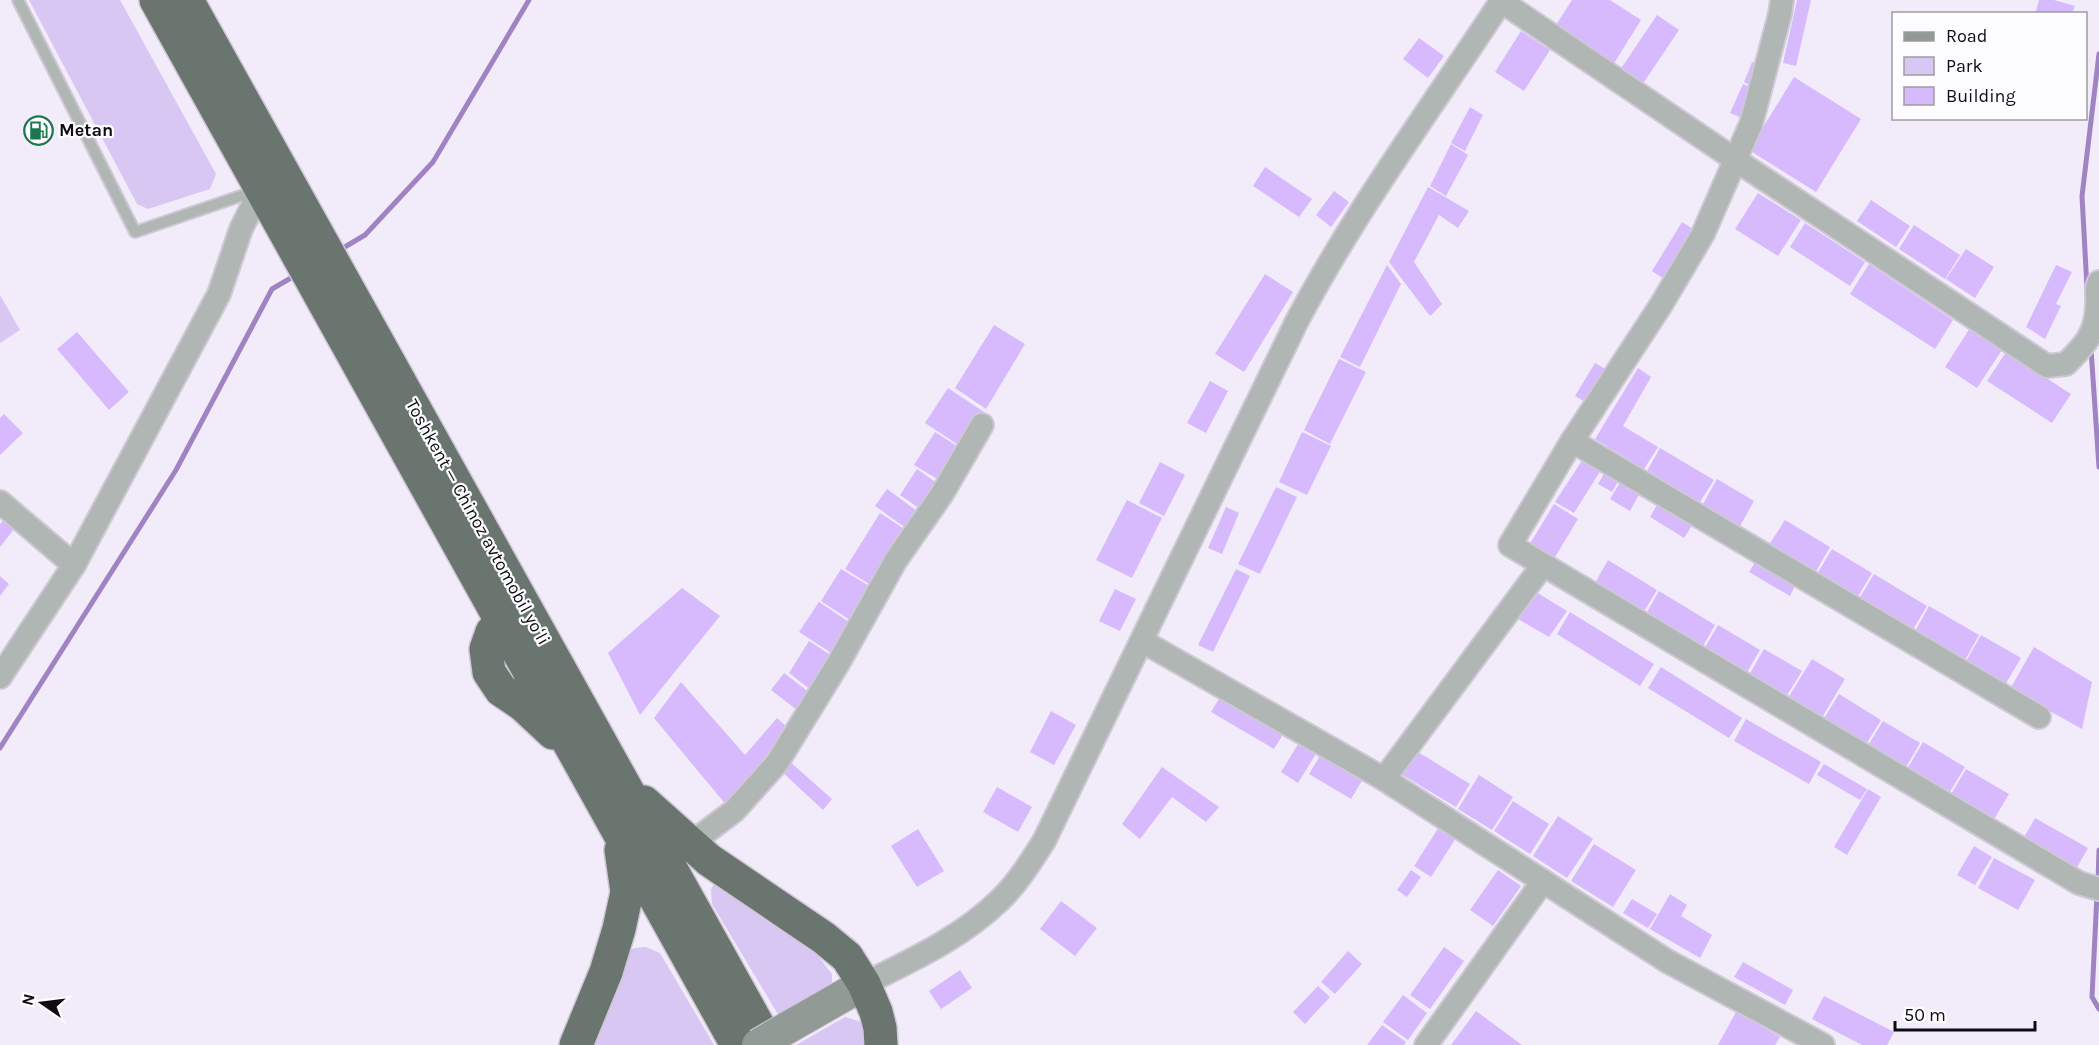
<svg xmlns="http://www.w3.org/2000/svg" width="2099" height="1045" viewBox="0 0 2099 1045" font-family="Karla,sans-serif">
<rect width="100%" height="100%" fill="#f2ecfa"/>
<g fill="#d8c6f3">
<path d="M29,0H120L216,174L210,189L148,209L137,204Z"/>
<path d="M0,295L20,330L0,343Z"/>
<path d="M715,883L810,946L832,974V985L779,1016L712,904L711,889Z"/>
<path d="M646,947L660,953L714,1045H585L623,956L634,948Z"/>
<path d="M845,1017C866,1022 866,1025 867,1045H796Z"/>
</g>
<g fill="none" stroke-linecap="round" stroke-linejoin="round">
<g stroke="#9f83c3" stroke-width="5">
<path d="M338,251L365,235L433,162L529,0"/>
<path d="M2087,288L2082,196L2099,54"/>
<path d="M2091,349L2099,467"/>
<path d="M0,748L176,470L272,289L296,275"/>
<path d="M2098,882L2099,850"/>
<path d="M2097,894L2092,997L2099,1009"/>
</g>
</g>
<g fill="#d7bafe">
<path d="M1572,0H1610L1641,20L1613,65L1554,28Z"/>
<path d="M1797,0H1811L1796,66L1783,63Z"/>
<path d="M2039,0H2054L2075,6L2072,14H2035Z"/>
<path d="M1657,15L1679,30L1642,85L1620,70Z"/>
<path d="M1521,31L1550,50L1524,91L1495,72Z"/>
<path d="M1419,38L1444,56L1428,78L1403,59Z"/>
<path d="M1752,62L1764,65L1756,88L1744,82Z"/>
<path d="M1794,77L1861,119L1816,192L1749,150Z"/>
<path d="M1743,84L1755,89L1742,118L1730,113Z"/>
<path d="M1470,107L1483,115L1465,151L1451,143Z"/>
<path d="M1451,144L1468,155L1446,196L1430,186Z"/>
<path d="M1265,167L1312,199L1299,217L1253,186Z"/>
<path d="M1428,187L1469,211L1458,228L1439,215L1414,262L1442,304L1430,316L1389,262Z"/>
<path d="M1334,191L1349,202L1331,227L1316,215Z"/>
<path d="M1758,193L1801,220L1778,256L1735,229Z"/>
<path d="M1871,200L1910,226L1896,247L1857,221Z"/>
<path d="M1682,222L1698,232L1667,281L1652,271Z"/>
<path d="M1805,223L1865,262L1850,286L1790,247Z"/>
<path d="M1914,225L1960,255L1945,279L1899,249Z"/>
<path d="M1966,249L1994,267L1975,298L1946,279Z"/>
<path d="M1869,264L1953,320L1935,349L1850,294Z"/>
<path d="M1387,265L1401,284L1360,367L1340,357Z"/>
<path d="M2056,265L2072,272L2056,304L2061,306L2045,339L2026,327Z"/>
<path d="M1265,274L1293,292L1244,372L1215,354Z"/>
<path d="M994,325L1025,344L986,409L955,388Z"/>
<path d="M1970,328L2002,350L1977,388L1945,367Z"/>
<path d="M77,332L129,392L109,410L57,349Z"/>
<path d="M2006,352L2071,394L2052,423L1987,381Z"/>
<path d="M1339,359L1366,372L1330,444L1304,430Z"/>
<path d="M1595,363L1609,371L1589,404L1575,396Z"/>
<path d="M1638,368L1651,377L1623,426L1658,447L1644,469L1595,439Z"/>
<path d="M1210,381L1228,391L1206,433L1187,423Z"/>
<path d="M948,388L984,412L960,446L925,423Z"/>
<path d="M4,414L23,433L0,455V418Z"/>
<path d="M935,432L960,448L939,480L914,465Z"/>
<path d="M1302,432L1331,446L1307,495L1279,482Z"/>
<path d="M1660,448L1714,480L1700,502L1647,471Z"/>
<path d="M1583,459L1601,470L1574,513L1555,502Z"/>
<path d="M1160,462L1185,475L1164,516L1139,503Z"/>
<path d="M917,469L941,486L923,511L900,495Z"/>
<path d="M1605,472L1619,480L1612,492L1598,484Z"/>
<path d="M1717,479L1754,501L1740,526L1703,504Z"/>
<path d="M1621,481L1640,493L1630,511L1610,499Z"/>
<path d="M1276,487L1297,497L1260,574L1238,564Z"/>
<path d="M887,489L921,514L910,531L875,506Z"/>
<path d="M1127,500L1162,518L1132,578L1096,560Z"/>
<path d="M1658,503L1693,524L1684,538L1650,517Z"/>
<path d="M1554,504L1578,519L1552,562L1528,547Z"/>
<path d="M1226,507L1239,513L1222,554L1208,548Z"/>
<path d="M880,513L909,532L874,587L845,569Z"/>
<path d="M4,519L15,528L0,547V524Z"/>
<path d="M1785,520L1830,547L1815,573L1769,545Z"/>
<path d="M1832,549L1872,573L1857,598L1817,574Z"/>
<path d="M1757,559L1797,582L1790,596L1749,572Z"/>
<path d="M1608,560L1657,590L1643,613L1595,583Z"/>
<path d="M841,569L874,589L853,622L821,601Z"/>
<path d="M1236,569L1250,576L1213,652L1198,645Z"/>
<path d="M1874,574L1927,606L1912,631L1859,599Z"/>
<path d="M0,576L9,584L0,596Z"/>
<path d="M682,588L720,616L640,715L608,653Z"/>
<path d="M1115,589L1136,599L1120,631L1099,621Z"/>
<path d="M1659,591L1715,625L1702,648L1646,614Z"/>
<path d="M1536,592L1567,611L1549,637L1518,619Z"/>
<path d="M819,602L852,624L833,654L799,632Z"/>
<path d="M1929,606L1979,635L1964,662L1914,633Z"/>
<path d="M1570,612L1654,664L1640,686L1557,634Z"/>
<path d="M1718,625L1760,650L1746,674L1704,649Z"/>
<path d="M1981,635L2021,658L2005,685L1965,663Z"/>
<path d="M809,641L832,656L811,690L789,673Z"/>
<path d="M2034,647L2092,682L2082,729L2010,689Z"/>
<path d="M1764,649L1802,671L1786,697L1749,675Z"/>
<path d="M1812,659L1845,679L1821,719L1788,698Z"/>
<path d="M1661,667L1742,718L1729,738L1648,688Z"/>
<path d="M784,673L810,693L797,710L771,690Z"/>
<path d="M681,682L745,755L777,718L788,728L727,806L654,718Z"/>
<path d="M1222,694L1285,731L1274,749L1211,712Z"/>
<path d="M1839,694L1881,720L1865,746L1823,720Z"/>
<path d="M1051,711L1076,725L1054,765L1030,752Z"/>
<path d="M1746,719L1821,762L1809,784L1734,741Z"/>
<path d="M1883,721L1920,743L1905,769L1867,747Z"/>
<path d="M1300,741L1317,752L1298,783L1281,772Z"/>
<path d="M1923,742L1965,767L1948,795L1906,771Z"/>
<path d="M1418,752L1470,784L1456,807L1401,774Z"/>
<path d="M1321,754L1363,779L1351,799L1309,774Z"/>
<path d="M788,760L832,799L823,810L779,769Z"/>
<path d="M1824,764L1867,789L1860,800L1817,775Z"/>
<path d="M1162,767L1219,807L1206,822L1172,797L1140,839L1122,824Z"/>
<path d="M1966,769L2009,794L1993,821L1950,796Z"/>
<path d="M1479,775L1513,797L1492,830L1458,809Z"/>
<path d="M997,787L1032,807L1018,832L983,812Z"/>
<path d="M1868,789L1881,797L1847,855L1834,847Z"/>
<path d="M1513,801L1549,824L1530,854L1494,831Z"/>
<path d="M1558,816L1593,839L1567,878L1533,856Z"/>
<path d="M2035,818L2088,848L2075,871L2022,841Z"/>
<path d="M1439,827L1456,838L1431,877L1414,866Z"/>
<path d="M918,829L944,871L917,887L891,846Z"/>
<path d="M1594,844L1636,870L1613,907L1571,881Z"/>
<path d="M1974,846L1992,857L1975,885L1957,875Z"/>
<path d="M1994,858L2035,880L2018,910L1978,888Z"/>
<path d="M1411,870L1421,877L1407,897L1397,890Z"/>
<path d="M1498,870L1521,886L1493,926L1470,910Z"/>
<path d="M1670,894L1687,905L1681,916L1712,935L1700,958L1650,929Z"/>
<path d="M1632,899L1657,914L1648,928L1623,913Z"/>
<path d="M1061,901L1097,928L1075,956L1040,929Z"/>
<path d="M1444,947L1464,961L1430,1009L1410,995Z"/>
<path d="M1348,951L1362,964L1335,994L1321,982Z"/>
<path d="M1743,962L1793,990L1785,1005L1734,977Z"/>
<path d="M960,970L972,988L941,1009L929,991Z"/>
<path d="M1318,986L1330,997L1305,1024L1293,1012Z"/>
<path d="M1403,995L1427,1013L1408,1040L1383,1022Z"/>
<path d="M1824,996L1894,1032L1887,1045H1862L1812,1019Z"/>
<path d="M1476,1011L1522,1045H1451Z"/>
<path d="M1736,1012L1780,1037L1775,1045H1718Z"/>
<path d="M1382,1025L1406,1042L1404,1045H1367Z"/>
</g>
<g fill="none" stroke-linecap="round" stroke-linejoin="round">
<defs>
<path id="lane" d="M18,0L135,232L258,190"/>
<g id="street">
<path d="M1782,0L1780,14L1751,124L1703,234L1661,305L1572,441L1510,545L2079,883L2099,889"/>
<path d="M1501,1L1737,161L2047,366L2066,364C2085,345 2096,334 2097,306C2098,297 2095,289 2099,282"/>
<path d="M1572,441L2039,717"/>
<path d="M0,502L74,565"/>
<path d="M1142,641L1384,779L1667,961L1823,1045"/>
<path d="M0,677L74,565L219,294L241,229L261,189"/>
<path d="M1384,779L1543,565"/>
<path d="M690,844L734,811L777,763L839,662L896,560L942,494L982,425"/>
<path d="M864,984C912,960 961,938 1000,900C1018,883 1031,861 1044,841L1297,321C1357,208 1432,107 1502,0"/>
<path d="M1426,1045L1543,881"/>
</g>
<path id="secondary" d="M787,1028L864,984"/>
<g id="highway">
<path d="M156,0L737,1045"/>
<path d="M187,0L769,1045"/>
<path d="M518,617L502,622L492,632L486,649L489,672L501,690L523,705L553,733"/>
<path d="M644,802L709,860L824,938L847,957L864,984L876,1012L880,1028L881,1045"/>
<path d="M576,1045L606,972L619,929L627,892L621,850"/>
</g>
</defs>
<use href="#lane" stroke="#cec8d5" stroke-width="14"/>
<use href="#street" stroke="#cec8d5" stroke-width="26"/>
<use href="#secondary" stroke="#cec8d5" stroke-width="34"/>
<use href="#highway" stroke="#cec8d5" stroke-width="36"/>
<use href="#lane" stroke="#b0b6b3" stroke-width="10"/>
<use href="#street" stroke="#b0b6b3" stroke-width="22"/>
<use href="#secondary" stroke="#929a95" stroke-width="32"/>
<use href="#highway" stroke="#69756e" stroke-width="33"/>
<defs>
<path id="secondary-bridge" d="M758,1045L787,1028"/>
</defs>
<use href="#secondary-bridge" stroke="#cec8d5" stroke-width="34" stroke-linecap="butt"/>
<use href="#secondary-bridge" stroke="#929a95" stroke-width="32"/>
</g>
<defs>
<symbol id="fuel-ring" viewBox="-11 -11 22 22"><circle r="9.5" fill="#fdfcfe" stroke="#1b774d" stroke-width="1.5"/><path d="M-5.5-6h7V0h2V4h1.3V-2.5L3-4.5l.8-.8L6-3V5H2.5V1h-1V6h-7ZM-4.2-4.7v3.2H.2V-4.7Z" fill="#1b774d"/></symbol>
</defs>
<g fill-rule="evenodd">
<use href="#fuel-ring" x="22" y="114" width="33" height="33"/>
</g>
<g text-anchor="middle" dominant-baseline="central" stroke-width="4.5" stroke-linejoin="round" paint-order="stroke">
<g font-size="18" font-weight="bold" fill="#0e0c10" stroke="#fdfcfe" text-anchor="start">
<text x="59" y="130">Metan</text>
</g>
<g font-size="18" fill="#0e0c10" stroke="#fdfcfe">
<text transform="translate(478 522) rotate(61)">Toshkent — Chinoz avtomobil yoʻli</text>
</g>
</g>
<rect x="1892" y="12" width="195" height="108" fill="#fdfcfe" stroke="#9d9c9f" stroke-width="1.5"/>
<rect x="1904" y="32" width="30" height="9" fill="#929a95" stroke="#9d9c9f" stroke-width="1.5"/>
<text x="1946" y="42" font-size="18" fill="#0e0c10">Road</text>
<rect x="1904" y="57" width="30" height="18" fill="#d8c6f3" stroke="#9d9c9f" stroke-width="1.5"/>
<text x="1946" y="72" font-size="18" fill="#0e0c10">Park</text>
<rect x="1904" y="87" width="30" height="18" fill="#d7bafe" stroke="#9d9c9f" stroke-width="1.5"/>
<text x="1946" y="102" font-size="18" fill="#0e0c10">Building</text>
<g transform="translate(42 1003) rotate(284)" stroke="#fdfcfe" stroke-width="4.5" paint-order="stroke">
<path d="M0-4.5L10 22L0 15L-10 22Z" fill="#0e0c10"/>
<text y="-9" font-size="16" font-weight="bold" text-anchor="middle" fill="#0e0c10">N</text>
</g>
<path d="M1895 1021v9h140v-9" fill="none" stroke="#0e0c10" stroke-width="3"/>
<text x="1904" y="1021" font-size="18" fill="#0e0c10" stroke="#fdfcfe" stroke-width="4.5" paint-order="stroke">50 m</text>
</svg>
